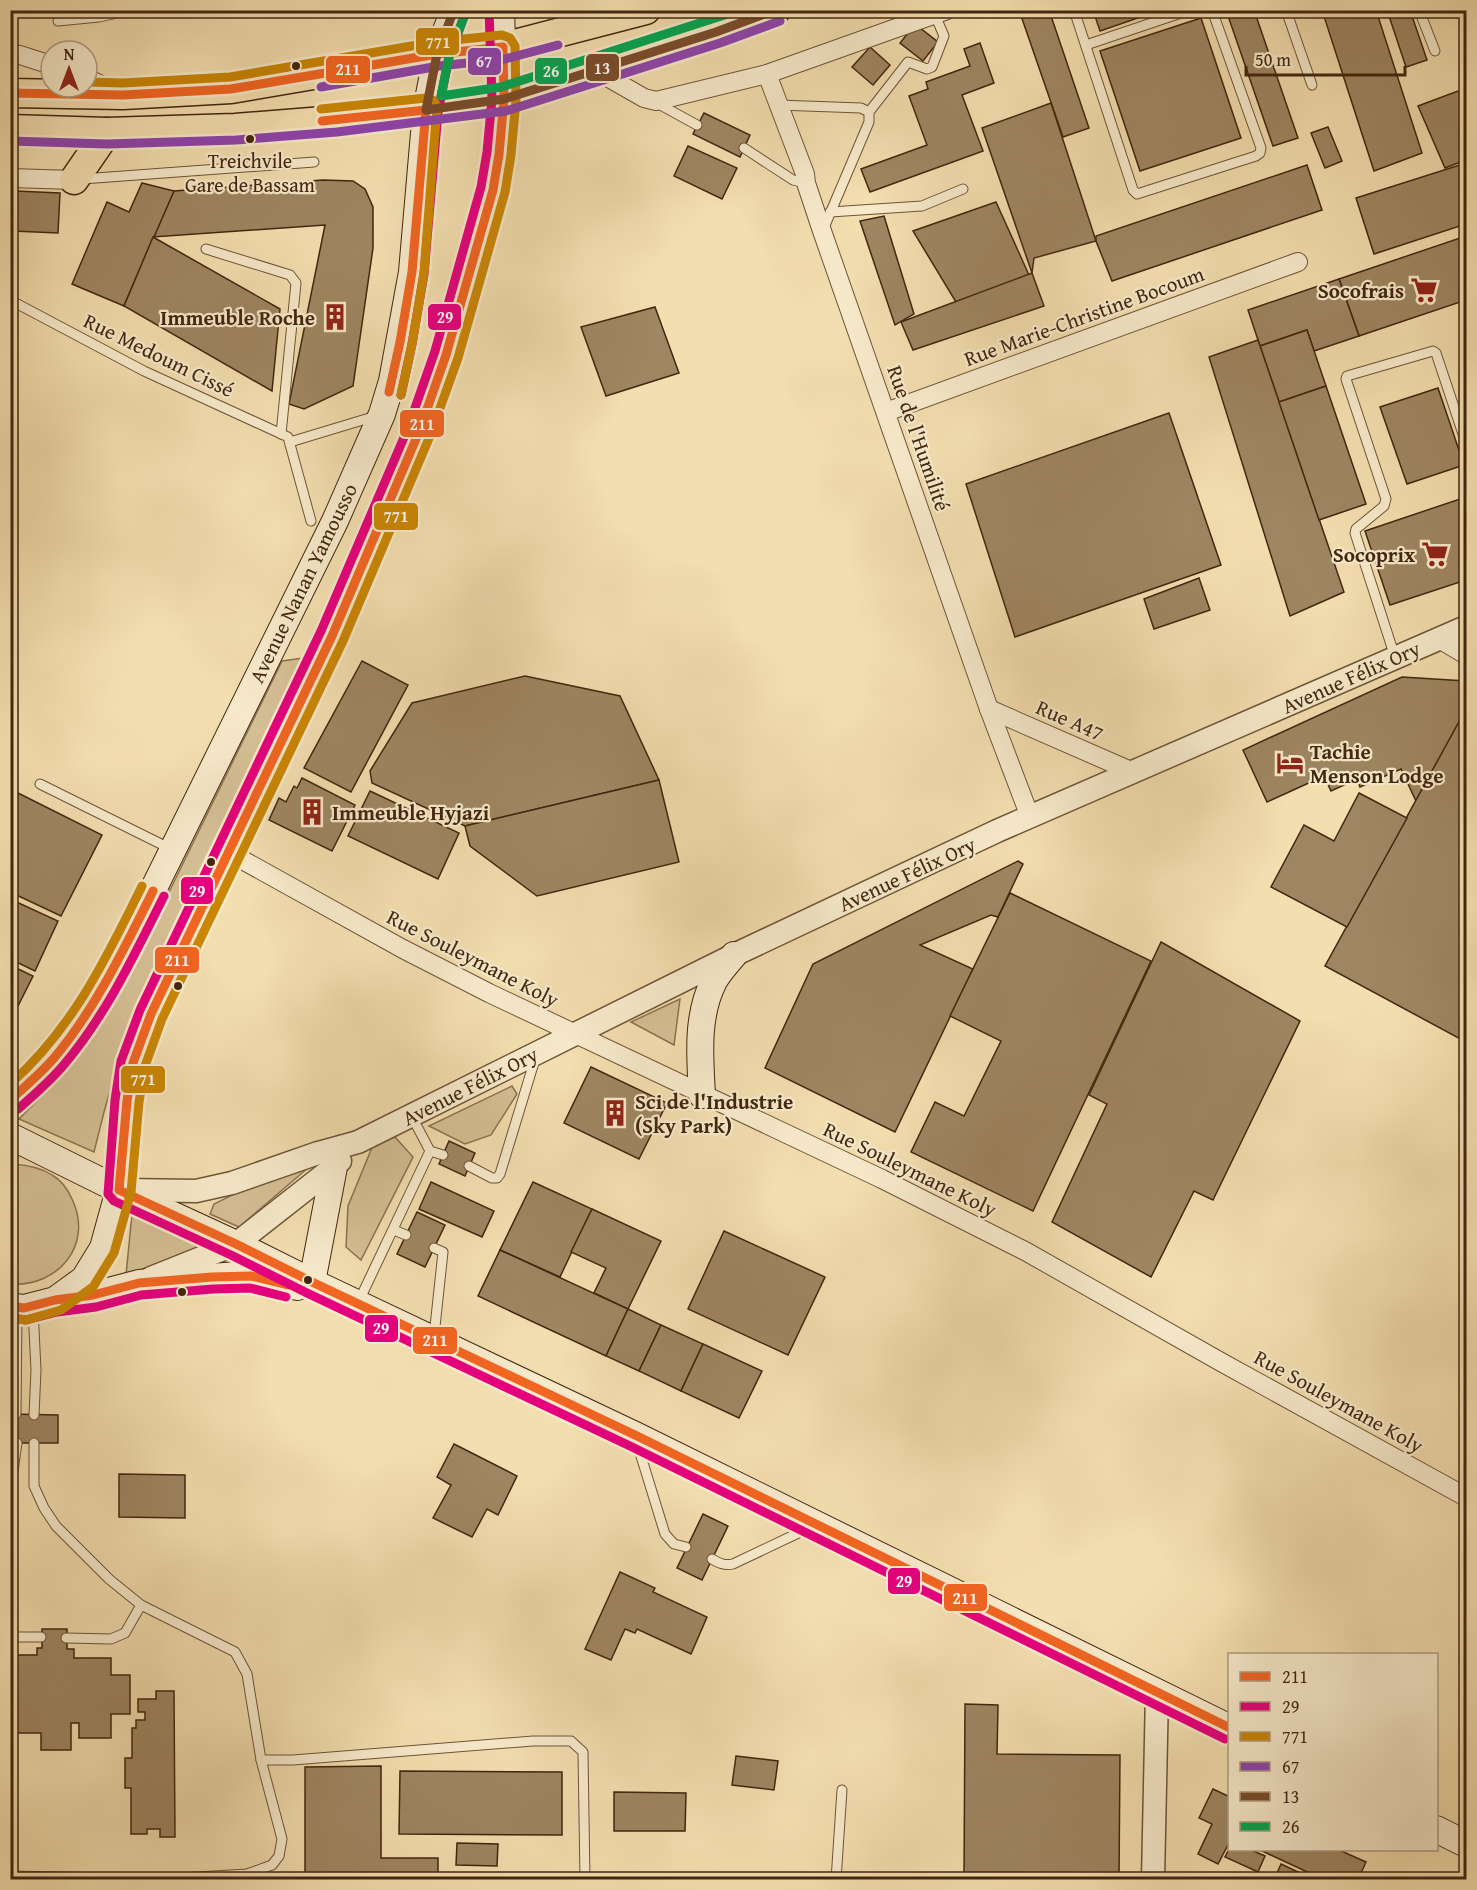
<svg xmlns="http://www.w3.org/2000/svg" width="1477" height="1890" viewBox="0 0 1477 1890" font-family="'Gentium Book Plus',serif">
<rect width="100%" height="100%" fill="#f3deaf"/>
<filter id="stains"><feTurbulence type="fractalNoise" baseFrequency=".00333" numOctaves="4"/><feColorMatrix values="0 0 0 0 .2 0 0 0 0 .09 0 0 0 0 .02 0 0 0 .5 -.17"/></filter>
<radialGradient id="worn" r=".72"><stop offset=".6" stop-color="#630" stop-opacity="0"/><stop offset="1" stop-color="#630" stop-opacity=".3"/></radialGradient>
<g fill="#d5bf94" stroke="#8c7252" stroke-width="1.5">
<path d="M304,658L131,1018L104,1112L94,1152L19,1119L68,1069L124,984L282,661Z"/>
<path d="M680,999L674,1045L631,1022Z"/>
<path d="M512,1086L517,1094L491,1135L465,1144L429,1126Z"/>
<path d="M395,1137L413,1157L361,1260L346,1247L348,1206L373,1145Z"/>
<path d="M303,1160L309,1167L239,1227L210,1214L214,1204Z"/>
<path d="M13,1164C27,1165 40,1167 52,1175C61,1180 68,1190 72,1199C94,1245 58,1287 11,1284L10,1165Z"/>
<path d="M132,1214L202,1247L126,1275Z"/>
</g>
<g fill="#9e8662" stroke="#42260f" stroke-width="1.5">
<path d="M1019,10H1049L1089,128L1063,137Z"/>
<path d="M1093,10H1161L1100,31Z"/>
<path d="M1226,10H1254L1298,138L1273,146Z"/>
<path d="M1322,10H1376L1422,153L1374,171Z"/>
<path d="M1387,10H1410L1427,60L1406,67Z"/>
<path d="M1201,18L1241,138L1140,171L1100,51Z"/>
<path d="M915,24L938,42L923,61L900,43Z"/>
<path d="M980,43L994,83L962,95L983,151L870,192L861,169L927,145L909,96L928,89L926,82L970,66L964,49Z"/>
<path d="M870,47L890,65L873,85L852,67Z"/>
<path d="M1466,88V160L1445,168L1418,106Z"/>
<path d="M1051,103L1096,241L1034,258L1032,273L982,128Z"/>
<path d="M704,113L750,135L740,157L693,134Z"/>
<path d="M1328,127L1342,161L1325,168L1311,133Z"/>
<path d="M688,146L737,168L722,199L674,176Z"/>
<path d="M1466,163V224L1374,254L1356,198Z"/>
<path d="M1307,165L1322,210L1112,281L1096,241V236Z"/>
<path d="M323,180L353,181L365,189L373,207V248L353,386L304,409L289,404L325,225L153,237L174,191Z"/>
<path d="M142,183L174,191L124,306L72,284L107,202L129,212Z"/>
<path d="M15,191L60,193L58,233L13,231Z"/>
<path d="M996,202L1029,275L956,302L913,231Z"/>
<path d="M884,216L914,314L895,325L860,221Z"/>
<path d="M1466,236V300L1359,336L1339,279Z"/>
<path d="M153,237L280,309L272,391L124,306Z"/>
<path d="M1032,273L1044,306L913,350L901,322Z"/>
<path d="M1339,279L1359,336L1314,351L1307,330L1260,346L1248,310Z"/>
<path d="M655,307L679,373L606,396L581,327Z"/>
<path d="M1307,330L1326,386L1279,402L1260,346Z"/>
<path d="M1258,340L1344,592L1290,616L1209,357Z"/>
<path d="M1326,386L1366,504L1319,520L1279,402Z"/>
<path d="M1438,388L1464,465L1407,484L1380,407Z"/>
<path d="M1169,413L1221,565L1015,637L966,484Z"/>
<path d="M1466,497V580L1390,605L1365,531Z"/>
<path d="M1199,578L1210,610L1154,629L1144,599Z"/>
<path d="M362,661L408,685L351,792L304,768Z"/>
<path d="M525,676L620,696L659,780L465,826L372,783L370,771L412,703Z"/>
<path d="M1402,677L1466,681V709L1416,801L1401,769L1360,787L1357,779L1331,791L1324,776L1267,802L1243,750Z"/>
<path d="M1466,709V1042L1325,966Z"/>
<path d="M302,778L355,805L332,851L269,820L279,798L286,802L294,786L297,788Z"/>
<path d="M659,780L679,862L537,896L470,846L465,826Z"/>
<path d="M10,789L102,835L61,916L10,892Z"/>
<path d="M370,791L459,833L438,879L348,836Z"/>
<path d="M1359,793L1407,818L1347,927L1271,887L1304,825L1334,841Z"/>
<path d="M1018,861L1023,864L998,917L991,915L920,945L973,969L895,1132L765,1068L813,964Z"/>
<path d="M1010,893L1151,961L1033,1211L911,1152L935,1102L964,1116L1001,1041L950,1016Z"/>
<path d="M10,899L58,921L35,971L10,959Z"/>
<path d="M1161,942L1300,1021L1213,1200L1194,1191L1151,1277L1052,1222L1107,1104L1089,1095Z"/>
<path d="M14,967L33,976L10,1022V974Z"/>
<path d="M591,1067L667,1103L639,1159L564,1123Z"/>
<path d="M449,1141L475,1153L465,1176L439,1164Z"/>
<path d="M431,1182L494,1211L482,1237L419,1209Z"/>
<path d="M533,1182L592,1209L560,1277L500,1250Z"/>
<path d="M592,1209L661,1241L628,1309L594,1293L606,1268L571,1252Z"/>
<path d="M417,1212L445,1225L425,1267L397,1254Z"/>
<path d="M724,1231L825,1277L788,1355L688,1309Z"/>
<path d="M500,1250L628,1309L606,1356L478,1296Z"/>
<path d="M628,1309L661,1325L639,1371L606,1356Z"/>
<path d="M661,1325L703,1344L681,1391L639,1371Z"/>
<path d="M703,1344L762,1371L739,1418L681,1391Z"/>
<path d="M10,1414L58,1415V1443H10Z"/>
<path d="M454,1444L517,1476L498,1515L487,1509L472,1537L433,1518L451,1485L437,1477Z"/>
<path d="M119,1474L185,1475V1518L119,1517Z"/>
<path d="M703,1514L728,1526L702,1580L677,1568Z"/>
<path d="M620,1572L655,1588L653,1592L707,1617L691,1654L637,1629L635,1633L625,1629L611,1660L585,1649Z"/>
<path d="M42,1629H67V1649H74V1658H111V1675H130V1714H111V1738H79V1723H71V1750H41V1733H15V1716H10V1655H37V1648H42Z"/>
<path d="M156,1691H174L175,1837H160V1829H147V1834H131V1788H125V1758H132V1728H136V1720H145V1712H138V1699H156Z"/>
<path d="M965,1704L998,1705L997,1754L1120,1755L1119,1880H964Z"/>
<path d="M736,1756L778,1761L774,1790L732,1785Z"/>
<path d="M381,1766V1858H438V1880H305V1767Z"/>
<path d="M400,1771L562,1772V1835L399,1834Z"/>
<path d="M1213,1789L1230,1797V1841L1218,1864L1198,1854L1212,1824L1199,1818Z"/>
<path d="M614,1792L686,1793L685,1831H614Z"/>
<path d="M457,1843L498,1844L497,1866L456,1865Z"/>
<path d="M1230,1847V1850H1251L1265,1856L1258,1872L1225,1857Z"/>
<path d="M1260,1850H1339L1366,1862L1358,1880H1315L1316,1876Z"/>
<path d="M1281,1864L1311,1878V1880H1274Z"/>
</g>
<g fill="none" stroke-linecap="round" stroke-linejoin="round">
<defs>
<g id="service">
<path d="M1074,10L1133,190L1137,194L1256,156L1260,153L1261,148L1212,10"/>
<path d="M1286,10L1312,85"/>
<path d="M1419,10L1435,51"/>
<path d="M58,21L99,17L131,10"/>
<path d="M1086,45L1190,10"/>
<path d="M655,102L697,125"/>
<path d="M778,105L861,108L869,112"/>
<path d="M744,148L793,180L806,183"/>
<path d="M82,179L314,162"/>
<path d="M830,212L922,206L963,189"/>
<path d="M823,230L869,122V112L908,62L927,69L932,67L944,36L935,15"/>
<path d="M206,249L290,275L296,283L281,434"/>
<path d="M10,300L144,371L288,437L311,521"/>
<path d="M290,442L376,416"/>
<path d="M1395,657L1355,533L1356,529L1384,506L1386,499L1346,379L1347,376L1433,351L1436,353L1466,443"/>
<path d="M40,784L171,849"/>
<path d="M411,1115L430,1151L443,1155"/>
<path d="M469,1166L492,1178H497L500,1174L536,1056"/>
<path d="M394,1230L406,1235"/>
<path d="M358,1303L430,1151"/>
<path d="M33,1309L36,1370L34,1415"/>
<path d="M434,1336L443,1252L434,1248"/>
<path d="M16,1414L17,1309"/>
<path d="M636,1440L665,1534L674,1544L686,1547"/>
<path d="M10,1492L17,1443"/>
<path d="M712,1559C719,1563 724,1566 733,1564L811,1527"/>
<path d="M10,1637H41"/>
<path d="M66,1638L111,1639L125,1633L141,1605"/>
<path d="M261,1760H293L533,1741H571L583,1752L585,1880"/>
<path d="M10,1876L164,1879L247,1874L272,1865L279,1856L282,1839L261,1760L247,1674L235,1652L141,1605L109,1579L56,1526L44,1508L34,1486V1443"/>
<path d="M836,1880L842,1790"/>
</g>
<g id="minor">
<path d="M10,53L20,55L51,65"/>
<path d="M595,70L644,98L656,101L767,74L947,10"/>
<path d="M767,74L805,174L806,183L822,231L989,709L1030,817"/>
<path d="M87,78L113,91"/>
<path d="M10,178L74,180"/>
<path d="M886,412L1298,262"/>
<path d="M1439,639L1466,655"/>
<path d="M989,709L1133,772"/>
<path d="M228,852L403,949L489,993L882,1179L1025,1251L1221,1362L1466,1497"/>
</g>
<g id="tertiary">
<path d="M124,1190L196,1191L232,1183L318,1153L358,1142L734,955L997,831L1466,627"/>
<path d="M151,1278L236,1244L334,1167L340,1161"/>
<path d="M1153,1880L1157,1692"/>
</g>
<g id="secondary">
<path d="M702,1095C700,1057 696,1016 714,981C719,972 727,963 734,955"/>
<path d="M10,1100L53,1058L82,1021L112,973L335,521L382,414L392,381L412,272L426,110L437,54L454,10"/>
<path d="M10,1136L119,1190L236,1244L312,1282L635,1435L1230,1728"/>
<path d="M312,1282L334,1167"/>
<path d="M58,1300L93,1295L139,1283L237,1275L265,1279L297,1287"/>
<path d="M10,1306L24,1308L55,1300L84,1279L103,1248L119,1190L127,1101L133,1063L151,1014L332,636L419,432L446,355L493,190L499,154L504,99L501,10"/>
<path d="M1436,1829L1466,1844"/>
</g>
<g id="primary">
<path d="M10,93L123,95L231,89L437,54L503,47L646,10"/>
<path d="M10,129L107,132L235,128L336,120L426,110L504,99L716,32L776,10"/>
<path d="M74,180L107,132"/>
</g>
</defs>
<use href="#service" stroke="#6e5437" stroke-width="11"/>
<use href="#minor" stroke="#6e5437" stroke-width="20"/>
<use href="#tertiary" stroke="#6e5437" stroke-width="25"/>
<use href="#secondary" stroke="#42260f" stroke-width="28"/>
<use href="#primary" stroke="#42260f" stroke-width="31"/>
<use href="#service" stroke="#f7eacb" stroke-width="9"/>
<use href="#minor" stroke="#f7eacb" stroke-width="18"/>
<use href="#tertiary" stroke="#f7eacb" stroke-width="22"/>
<use href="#secondary" stroke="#f7eacb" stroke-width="26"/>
<use href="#primary" stroke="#f3deaf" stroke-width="28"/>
<defs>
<g id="bus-1">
<path d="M10,93L123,95L231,89L437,54L503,47L504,99L499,154L493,190L446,355L419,432L332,636L151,1014L133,1063L127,1101L119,1190L236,1244L312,1282L635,1435L1230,1728"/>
<path d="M322,121L426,110L412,272L400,342L389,392"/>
<path d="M10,1100C26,1086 41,1073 54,1058C96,1008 124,949 153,891"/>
<path d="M10,1306L24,1308L55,1300L93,1295L139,1283L212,1277L251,1276L289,1285"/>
</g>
<g id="bus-2">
<path d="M489,10L492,99L487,152L481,187L435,351L408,428L321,631L140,1010L121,1061L115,1100L108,1194L114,1201L231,1255L307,1293L630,1446L1225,1739"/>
<path d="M401,395L412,344L424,274L438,112L449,57L465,14"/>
<path d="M18,1109C33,1096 48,1083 62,1067C105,1017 134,956 164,896"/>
<path d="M10,1318L26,1320L57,1312L96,1307L141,1295L213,1289L250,1288L286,1297"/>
</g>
<g id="bus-3">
<path d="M321,109L426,98L433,100L437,106L424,273L412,344L401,395"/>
<path d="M10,1084C72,1030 107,957 142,886"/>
<path d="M10,1318L26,1320L61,1310L93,1287L114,1253L131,1192L139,1102L145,1066L162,1019L343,641L430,436L458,358L505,192L511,155L516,100L515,46L510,38L502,35L435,42L230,77L123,83L87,82"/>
</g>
<g id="bus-4">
<path d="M321,87L439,66L505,59L558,45"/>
<path d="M10,141L107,144L236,140L337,132L506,111L720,43L780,21"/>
</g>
<g id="bus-5">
<path d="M426,110L504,99L716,32L775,10"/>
<path d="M426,110L437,54L454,10"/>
</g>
<path id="bus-6" d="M465,14L449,57L441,96L501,87L740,10"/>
</defs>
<use href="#bus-1" stroke="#f7eacb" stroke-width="14"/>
<use href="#bus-2" stroke="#f7eacb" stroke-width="14"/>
<use href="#bus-3" stroke="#f7eacb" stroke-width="14"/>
<use href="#bus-4" stroke="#f7eacb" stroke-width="14"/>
<use href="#bus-5" stroke="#f7eacb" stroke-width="14"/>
<use href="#bus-6" stroke="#f7eacb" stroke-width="14"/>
<use href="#bus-1" stroke="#f26522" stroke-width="9"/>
<use href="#bus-2" stroke="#e5007d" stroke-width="9"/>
<use href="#bus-3" stroke="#ca8604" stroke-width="9"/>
<use href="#bus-4" stroke="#8e44ad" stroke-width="9"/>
<use href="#bus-5" stroke="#7a4b2a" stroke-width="9"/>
<use href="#bus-6" stroke="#00a651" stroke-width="9"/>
</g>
<defs>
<symbol id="supermarket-bare" viewBox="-9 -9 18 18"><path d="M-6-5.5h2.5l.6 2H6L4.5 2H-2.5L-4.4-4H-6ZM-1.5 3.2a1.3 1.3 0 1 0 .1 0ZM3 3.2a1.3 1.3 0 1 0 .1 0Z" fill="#8f2418" stroke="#f7eacb" stroke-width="2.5" paint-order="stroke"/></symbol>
<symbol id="building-bare" viewBox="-9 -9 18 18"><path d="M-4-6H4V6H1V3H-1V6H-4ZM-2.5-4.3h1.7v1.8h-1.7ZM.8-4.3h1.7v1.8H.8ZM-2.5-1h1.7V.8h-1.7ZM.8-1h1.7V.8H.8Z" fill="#8f2418" stroke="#f7eacb" stroke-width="2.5" paint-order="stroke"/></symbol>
<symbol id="hotel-bare" viewBox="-9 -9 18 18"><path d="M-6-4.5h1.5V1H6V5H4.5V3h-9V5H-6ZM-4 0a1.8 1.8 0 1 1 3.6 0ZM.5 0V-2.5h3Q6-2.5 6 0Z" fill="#8f2418" stroke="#f7eacb" stroke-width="2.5" paint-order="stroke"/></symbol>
</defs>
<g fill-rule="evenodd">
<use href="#supermarket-bare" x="1405" y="271" width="38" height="38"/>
<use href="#building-bare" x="316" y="298" width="38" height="38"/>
<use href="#supermarket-bare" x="1416" y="535" width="38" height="38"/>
<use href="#hotel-bare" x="1271" y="744" width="38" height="38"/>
<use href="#building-bare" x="293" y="793" width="38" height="38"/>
<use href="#building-bare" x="596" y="1094" width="38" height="38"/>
</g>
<g fill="#42260f" stroke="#f7eacb" stroke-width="2">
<circle cx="296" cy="66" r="5"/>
<circle cx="250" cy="139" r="5"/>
<circle cx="211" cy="862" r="5"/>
<circle cx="178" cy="986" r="5"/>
<circle cx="308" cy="1280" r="5"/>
<circle cx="182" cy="1292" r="5"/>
</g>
<g text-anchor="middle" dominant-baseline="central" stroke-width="4.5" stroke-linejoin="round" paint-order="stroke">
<g font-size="20" fill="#42260f" stroke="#f7eacb">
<text x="250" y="160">Treichvile<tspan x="250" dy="24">Gare de Bassam</tspan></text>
</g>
<g font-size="21" font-weight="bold" fill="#42260f" stroke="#f7eacb" text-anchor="end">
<text x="1404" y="290">Socofrais</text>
<text x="315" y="317">Immeuble Roche</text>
<text x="1415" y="554">Socoprix</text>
<text x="1310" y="751" text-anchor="start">Tachie<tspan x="1310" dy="24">Menson Lodge</tspan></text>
<text x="332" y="812" text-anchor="start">Immeuble Hyjazi</text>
<text x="635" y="1101" text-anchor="start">Sci de l'Industrie<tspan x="635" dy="24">(Sky Park)</tspan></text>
</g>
<g font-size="21" fill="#42260f" stroke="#f7eacb">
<text transform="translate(1084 316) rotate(-20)">Rue Marie-Christine Bocoum</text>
<text transform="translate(159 355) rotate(26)">Rue Medoum Cissé</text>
<text transform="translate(919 438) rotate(71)">Rue de l'Humilité</text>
<text transform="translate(303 583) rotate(-64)">Avenue Nanan Yamousso</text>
<text transform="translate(1351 677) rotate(-24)">Avenue Félix Ory</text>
<text transform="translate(1070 720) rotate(24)">Rue A47</text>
<text transform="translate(907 874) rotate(-25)">Avenue Félix Ory</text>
<text transform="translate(473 958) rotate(27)">Rue Souleymane Koly</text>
<text transform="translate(470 1086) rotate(-27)">Avenue Félix Ory</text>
<text transform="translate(910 1169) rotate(26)">Rue Souleymane Koly</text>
<text transform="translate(1339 1401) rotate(29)">Rue Souleymane Koly</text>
</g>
</g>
<g stroke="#f7eacb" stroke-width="2">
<rect x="415" y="27" width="45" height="29" rx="6" fill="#ca8604"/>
<rect x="467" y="47" width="35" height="29" rx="6" fill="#8e44ad"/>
<rect x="585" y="53" width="35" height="29" rx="6" fill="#7a4b2a"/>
<rect x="325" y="55" width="46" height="29" rx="6" fill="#f26522"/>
<rect x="534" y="57" width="34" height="28" rx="6" fill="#00a651"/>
<rect x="427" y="303" width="35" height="28" rx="6" fill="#e5007d"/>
<rect x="399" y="409" width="46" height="29" rx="6" fill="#f26522"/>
<rect x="373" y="502" width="46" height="29" rx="6" fill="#ca8604"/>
<rect x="180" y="876" width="34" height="29" rx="6" fill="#e5007d"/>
<rect x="154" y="946" width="46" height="28" rx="6" fill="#f26522"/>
<rect x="120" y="1065" width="46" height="29" rx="6" fill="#ca8604"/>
<rect x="364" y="1314" width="35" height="29" rx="6" fill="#e5007d"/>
<rect x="412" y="1326" width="46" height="29" rx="6" fill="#f26522"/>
<rect x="887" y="1567" width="34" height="28" rx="6" fill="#e5007d"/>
<rect x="943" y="1583" width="45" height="29" rx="6" fill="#f26522"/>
</g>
<g font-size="16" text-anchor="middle" font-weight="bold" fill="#fff">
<text x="438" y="48">771</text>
<text x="484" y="67">67</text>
<text x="602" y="74">13</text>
<text x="348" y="75">211</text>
<text x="551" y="77">26</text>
<text x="445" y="323">29</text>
<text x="422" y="430">211</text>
<text x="396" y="522">771</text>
<text x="197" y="897">29</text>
<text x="177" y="966">211</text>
<text x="143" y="1085">771</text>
<text x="381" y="1334">29</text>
<text x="435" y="1346">211</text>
<text x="904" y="1587">29</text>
<text x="965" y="1604">211</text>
</g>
<rect width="1477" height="1890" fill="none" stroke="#f3deaf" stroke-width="36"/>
<rect x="12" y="12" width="1453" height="1866" fill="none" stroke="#42260f" stroke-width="3"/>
<rect x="18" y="18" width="1441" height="1854" fill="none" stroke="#42260f" stroke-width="1.5"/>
<rect x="1228" y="1653" width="210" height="198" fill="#f7eacb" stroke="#af9c80" stroke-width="1.5"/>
<rect x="1240" y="1672" width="30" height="9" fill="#f26522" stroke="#af9c80" stroke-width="1.5"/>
<text x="1282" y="1683" font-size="18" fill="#42260f">211</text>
<rect x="1240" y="1702" width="30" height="9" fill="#e5007d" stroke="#af9c80" stroke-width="1.5"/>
<text x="1282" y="1713" font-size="18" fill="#42260f">29</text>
<rect x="1240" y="1732" width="30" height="9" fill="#ca8604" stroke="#af9c80" stroke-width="1.5"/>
<text x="1282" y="1743" font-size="18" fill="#42260f">771</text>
<rect x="1240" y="1762" width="30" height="9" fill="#8e44ad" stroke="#af9c80" stroke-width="1.5"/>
<text x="1282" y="1773" font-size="18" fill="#42260f">67</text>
<rect x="1240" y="1792" width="30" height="9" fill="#7a4b2a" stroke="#af9c80" stroke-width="1.5"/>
<text x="1282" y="1803" font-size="18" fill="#42260f">13</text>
<rect x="1240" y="1822" width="30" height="9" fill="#00a651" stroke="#af9c80" stroke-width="1.5"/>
<text x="1282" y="1833" font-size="18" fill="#42260f">26</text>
<g transform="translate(69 69)"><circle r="28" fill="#f7eacb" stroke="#af9c80" stroke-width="1.5"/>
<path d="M0-4.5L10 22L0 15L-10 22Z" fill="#8f2418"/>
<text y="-9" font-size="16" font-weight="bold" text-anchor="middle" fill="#42260f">N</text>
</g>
<path d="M1246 66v9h159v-9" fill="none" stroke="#42260f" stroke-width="3"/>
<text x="1255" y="66" font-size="18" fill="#42260f" stroke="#f7eacb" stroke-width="4.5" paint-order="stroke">50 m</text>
<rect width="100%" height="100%" filter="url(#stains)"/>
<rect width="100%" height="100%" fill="url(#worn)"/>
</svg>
